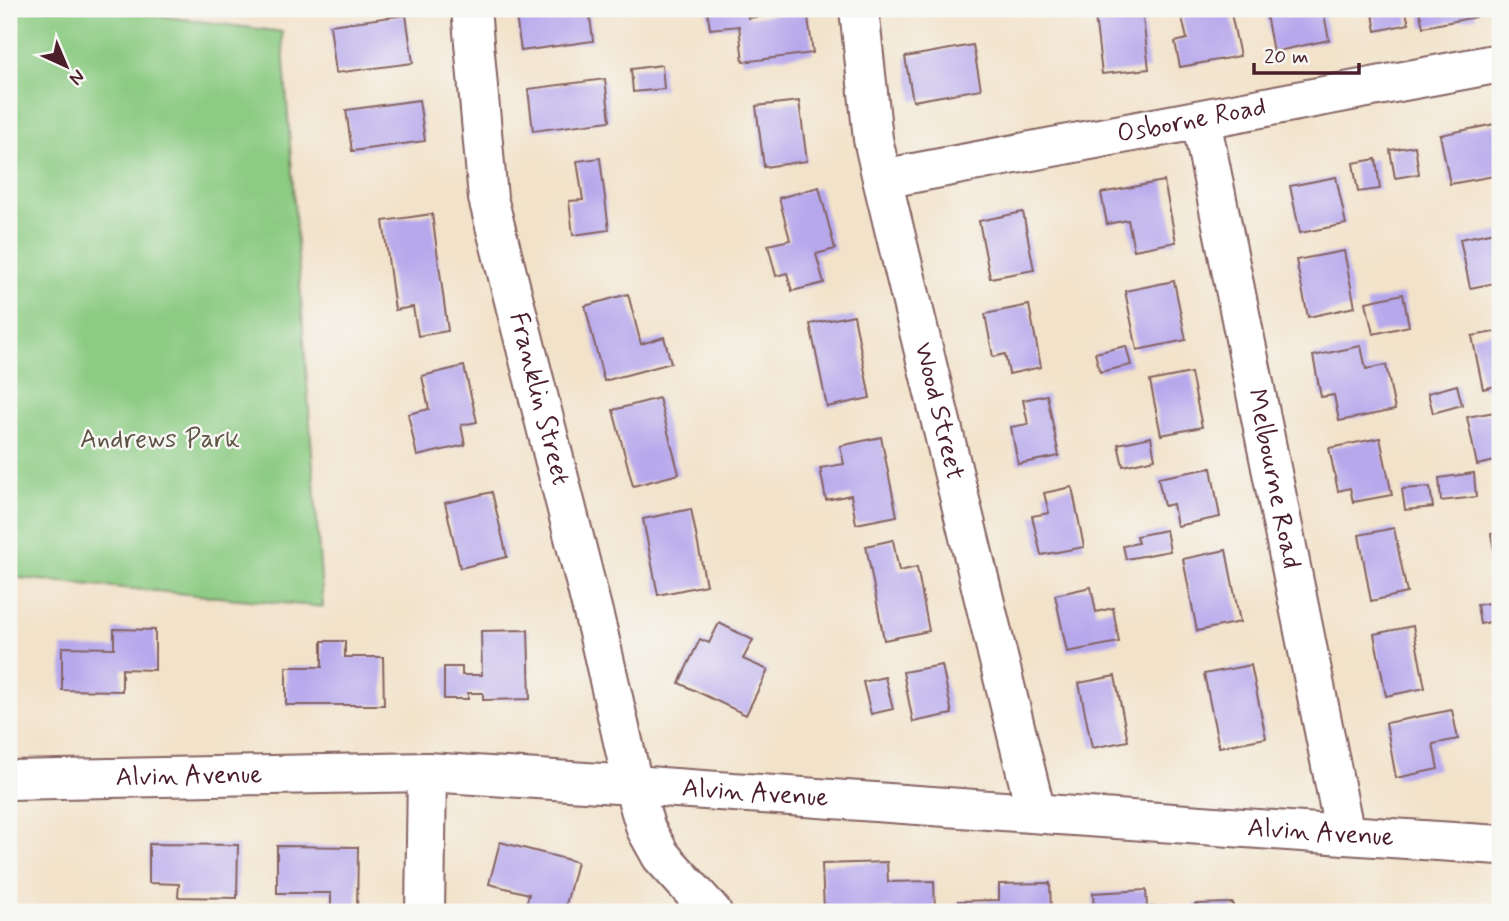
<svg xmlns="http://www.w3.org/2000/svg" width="1509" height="921" viewBox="0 0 1509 921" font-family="Mynerve,sans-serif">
<rect width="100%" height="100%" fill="#f6f6f2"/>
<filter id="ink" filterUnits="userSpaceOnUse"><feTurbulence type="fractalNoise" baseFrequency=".0143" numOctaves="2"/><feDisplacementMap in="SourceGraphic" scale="14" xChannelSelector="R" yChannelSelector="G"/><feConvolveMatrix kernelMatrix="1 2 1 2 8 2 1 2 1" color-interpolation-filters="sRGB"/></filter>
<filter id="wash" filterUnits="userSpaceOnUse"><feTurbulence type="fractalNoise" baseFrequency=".00686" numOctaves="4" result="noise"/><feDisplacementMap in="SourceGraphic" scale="28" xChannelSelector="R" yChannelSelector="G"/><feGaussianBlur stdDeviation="1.57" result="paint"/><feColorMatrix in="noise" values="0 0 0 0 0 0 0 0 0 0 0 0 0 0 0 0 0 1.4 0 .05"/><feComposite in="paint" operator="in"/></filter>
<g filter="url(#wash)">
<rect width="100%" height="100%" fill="#f2e2c9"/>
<path fill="#8bcb82" stroke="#6a7556" stroke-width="2" d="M9,9H106L282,32L323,607L9,577Z"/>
<g id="blocks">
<g fill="#b7a8ec">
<path d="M515,9H589L593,41L521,51Z"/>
<path d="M707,9H747L748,18L807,10L813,53L743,62L739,26L710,29Z"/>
<path d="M909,9H933V10L910,14Z"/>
<path d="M1201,9H1230L1240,56L1180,67L1175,42L1187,39L1181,13Z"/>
<path d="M1265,9H1323L1329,40L1273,52Z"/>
<path d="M1372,9H1405L1409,24L1376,31Z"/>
<path d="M1419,9H1475L1476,17L1423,27Z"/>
<path d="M1142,10L1149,69L1102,74L1095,16Z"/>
<path d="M406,15L413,63L336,73L330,25Z"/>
<path d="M973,45L981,89L913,101L905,57Z"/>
<path d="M662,65L664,89L633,92L631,69Z"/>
<path d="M605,79L610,121L533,131L528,89Z"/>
<path d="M419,100L425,141L352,151L346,110Z"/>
<path d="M799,101L807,161L764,167L756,106Z"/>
<path d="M1495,124L1500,149V175L1450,184L1440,135Z"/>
<path d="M1415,146L1419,174L1395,178L1390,150Z"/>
<path d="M600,158L609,230L573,235L569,201L583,200L577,161Z"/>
<path d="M1376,159L1380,189L1358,192L1353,163Z"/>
<path d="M1336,177L1346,224L1300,233L1290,186Z"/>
<path d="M1164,181L1176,242L1134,250L1128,220L1107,224L1101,193Z"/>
<path d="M819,187L835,249L816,254L824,283L792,291L787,273L776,276L768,245L790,240L779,198Z"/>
<path d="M1023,212L1034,270L990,278L979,221Z"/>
<path d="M432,214L448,331L418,336L413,307L395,310L383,221Z"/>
<path d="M1500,231V282L1470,288L1460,239Z"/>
<path d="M1344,251L1355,307L1308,317L1296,260Z"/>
<path d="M1174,281L1186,340L1137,350L1125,291Z"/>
<path d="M628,294L641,344L664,337L671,363L604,381L585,306Z"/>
<path d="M1403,294L1409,326L1373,334L1366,302Z"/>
<path d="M1029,305L1041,367L1009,374L1005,354L993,357L985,314Z"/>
<path d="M854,315L870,398L827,407L810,324Z"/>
<path d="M1500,331V385L1483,389L1472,336Z"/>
<path d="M1126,346L1131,365L1100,372L1095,353Z"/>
<path d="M1361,346L1366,369L1386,365L1395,410L1339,421L1334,395L1321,397L1313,356Z"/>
<path d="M464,366L477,422L461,425L465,445L417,456L408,414L429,409L422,376Z"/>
<path d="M1191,373L1202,427L1161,435L1150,381Z"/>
<path d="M1457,385L1462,405L1433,413L1428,393Z"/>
<path d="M1047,395L1059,456L1018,464L1011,427L1028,424L1023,400Z"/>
<path d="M659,398L679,474L633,486L613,410Z"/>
<path d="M1500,411V460L1477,465L1467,417Z"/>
<path d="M881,437L897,516L856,524L851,495L826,500L820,468L844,464L840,446Z"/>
<path d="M1151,437L1155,459L1123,466L1118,444Z"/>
<path d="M1380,438L1392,495L1353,502L1350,488L1338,491L1329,448Z"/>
<path d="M1211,468L1220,517L1177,526L1173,504L1164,506L1158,478Z"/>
<path d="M1474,473L1476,497L1441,501L1439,478Z"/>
<path d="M1072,487L1084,547L1041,555L1032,516L1049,513L1044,493Z"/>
<path d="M1430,487L1433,507L1405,510L1402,489Z"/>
<path d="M492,492L507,557L460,568L445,503Z"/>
<path d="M691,509L706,585L658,595L643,519Z"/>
<path d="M1394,528L1407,593L1371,601L1359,535Z"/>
<path d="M1166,530L1170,551L1126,559L1123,546L1138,543L1136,536Z"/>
<path d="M1500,532V576H1499L1491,534Z"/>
<path d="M893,540L899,571L917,567L929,631L884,640L866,546Z"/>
<path d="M1226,550L1240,622L1197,631L1183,559Z"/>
<path d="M1091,587L1096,612L1113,608L1119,642L1067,652L1055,595Z"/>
<path d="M1500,601V620L1480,624L1477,605Z"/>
<path d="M719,623L753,640L743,659L768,670L746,715L679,683L700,639L709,643Z"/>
<path d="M1413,626L1425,688L1386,696L1374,634Z"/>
<path d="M114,629L155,630V670L122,669V691L62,690V647L114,648Z"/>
<path d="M528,630L530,699L483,700V693H468V699H444V667H462V675H482L481,631Z"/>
<path d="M322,641H345V657H383L384,705H286V667H322Z"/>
<path d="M942,665L952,714L913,722L903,672Z"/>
<path d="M1251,665L1266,738L1219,747L1204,674Z"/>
<path d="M1115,676L1128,741L1092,748L1079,683Z"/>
<path d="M885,677L893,709L871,714L863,682Z"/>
<path d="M1452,710L1458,739L1433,744L1438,769L1396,778L1386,723Z"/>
<path d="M500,842L577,862L564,912H524L529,894L489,884Z"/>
<path d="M149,844L238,845L237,898L178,897L179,884L149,883Z"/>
<path d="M277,846L358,847L357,912H331V893H277Z"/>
<rect x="9" y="858" width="4" height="42"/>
<path d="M887,862L888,882L934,881L935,912H892V908L824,910L822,864Z"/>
<path d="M1050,883L1051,912H958V901L999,900V884Z"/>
<path d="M1146,890L1147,907L1173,906V912H1094L1093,893Z"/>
<path d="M1233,903V912H1195V904Z"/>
</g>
</g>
</g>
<g filter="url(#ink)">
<use href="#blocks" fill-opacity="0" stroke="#856362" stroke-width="2"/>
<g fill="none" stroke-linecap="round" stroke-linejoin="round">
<defs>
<g id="minor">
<path id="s1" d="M471,9L488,198L598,632L633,785L646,829L661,856L712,912"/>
<path id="s2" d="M859,9L873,139L882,179L1036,813"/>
<path id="s3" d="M1201,120L1345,835"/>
<path id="s4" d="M882,179L1500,63"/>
<path id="s5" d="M9,780L427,772L633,785L1345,835L1500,845"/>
<path d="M425,912L427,772"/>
</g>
</defs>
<use href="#minor" stroke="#856362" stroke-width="42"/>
<use href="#minor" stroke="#fff" stroke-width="38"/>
</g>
</g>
<g text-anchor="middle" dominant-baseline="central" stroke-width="5" stroke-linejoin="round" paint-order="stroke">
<g font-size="26" fill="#4a1f2b" stroke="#f6f6f2">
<text stroke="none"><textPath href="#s4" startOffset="315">Osborne Road</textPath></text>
<text stroke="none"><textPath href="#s1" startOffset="397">Franklin Street</textPath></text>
<text stroke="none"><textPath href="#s2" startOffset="411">Wood Street</textPath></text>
<text stroke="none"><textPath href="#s3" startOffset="366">Melbourne Road</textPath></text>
<text stroke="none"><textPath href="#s5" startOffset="180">Alvin Avenue</textPath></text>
<text stroke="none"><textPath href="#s5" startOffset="747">Alvin Avenue</textPath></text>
<text stroke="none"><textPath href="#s5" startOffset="1314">Alvin Avenue</textPath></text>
</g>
<g font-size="26" fill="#5e5345" stroke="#f6f6f2">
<text x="160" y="440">Andrews Park</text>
</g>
</g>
<rect width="1509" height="921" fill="none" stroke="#f6f6f2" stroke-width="35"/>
<g transform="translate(66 66) rotate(136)" stroke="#f6f6f2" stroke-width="5" paint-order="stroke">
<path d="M0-5L12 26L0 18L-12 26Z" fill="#4a1f2b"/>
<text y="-10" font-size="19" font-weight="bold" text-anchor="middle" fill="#4a1f2b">N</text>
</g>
<path d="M1254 63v10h105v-10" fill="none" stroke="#4a1f2b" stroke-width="3.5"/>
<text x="1264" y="63" font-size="21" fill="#4a1f2b" stroke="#f6f6f2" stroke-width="5" paint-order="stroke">20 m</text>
</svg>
